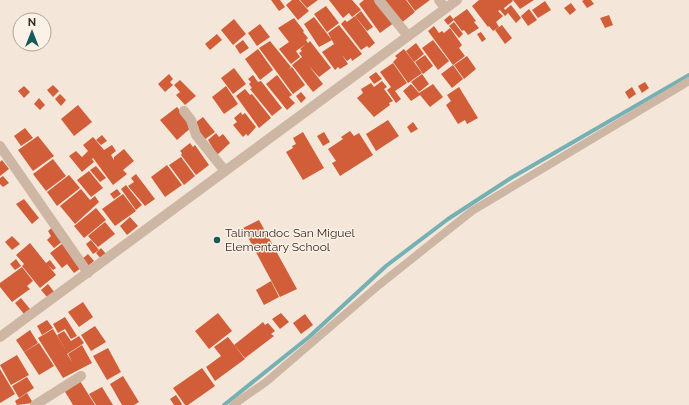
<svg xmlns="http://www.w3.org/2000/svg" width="689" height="405" viewBox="0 0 689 405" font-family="Raleway,sans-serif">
<rect width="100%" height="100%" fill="#f4e7d9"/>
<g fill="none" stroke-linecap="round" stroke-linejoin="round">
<path stroke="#75b1b4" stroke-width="4" d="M224,405L309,337L386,266L448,219L511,178L689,75"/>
</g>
<g fill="#d25d39">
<path d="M271,0H280L285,7L279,11Z"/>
<path d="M292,0H299L309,11L298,20L286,5Z"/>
<path d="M300,0H318L307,8Z"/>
<path d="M329,0H352L361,10L352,17L349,13L343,18Z"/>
<path d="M364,0H378L395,22L380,33L359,4Z"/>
<path d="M381,0H406L415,12L400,24Z"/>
<path d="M407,0H430L415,11Z"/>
<path d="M479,0H512L513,1L504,8L505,10L511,5L521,18L516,23L508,13L505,16L500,10L498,11L503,16L496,22L499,27L493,31L489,26L488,27L472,6Z"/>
<path d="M513,0H534L520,9Z"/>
<path d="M584,0H591L594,4L587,8L582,1Z"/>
<path d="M545,1L551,10L538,18L532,10Z"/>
<path d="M571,3L576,10L570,15L564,8Z"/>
<path d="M326,6L339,23L327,32L314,14Z"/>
<path d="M467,9L476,21L474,22L479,28L468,35L464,30L462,31L453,19Z"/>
<path d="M529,9L537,20L528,26L521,16Z"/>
<path d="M361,11L373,27L367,31L355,16Z"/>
<path d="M450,15L454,20L448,25L444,20Z"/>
<path d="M609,15L613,25L605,28L600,18Z"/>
<path d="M355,16L375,43L369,48L367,46L361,50L341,24L345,20L347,22Z"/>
<path d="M314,17L332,40L319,47L304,24Z"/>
<path d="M294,18L304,31L303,32L308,38L306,40L308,43L310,41L331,68L319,77L309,66L323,84L313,92L292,65L302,57L299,53L302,51L300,49L306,44L296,51L300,57L291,64L279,49L289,42L278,28Z"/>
<path d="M234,19L246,34L233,45L221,30Z"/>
<path d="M454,22L463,34L459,38L449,26Z"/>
<path d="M260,24L270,37L257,46L248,33Z"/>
<path d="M339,25L362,54L352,61L351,58L347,61L342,55L348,64L340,69L338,67L335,70L322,52L334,44L328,33Z"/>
<path d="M502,25L512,38L505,44L495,30Z"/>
<path d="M434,26L439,33L442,31L444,33L450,28L462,45L459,48L465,56L453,65L428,31Z"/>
<path d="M481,32L486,39L482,42L477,34Z"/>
<path d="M217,34L222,40L210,50L205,44Z"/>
<path d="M243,40L249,48L240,54L235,46Z"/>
<path d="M433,40L449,61L438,70L422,48Z"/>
<path d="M270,41L291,67L288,70L292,67L305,85L293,94L259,48Z"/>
<path d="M416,43L424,54L414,62L406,51Z"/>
<path d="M258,49L273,70L260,80L245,59Z"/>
<path d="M404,49L422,73L408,83L393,62L397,58L395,56Z"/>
<path d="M425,55L433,66L423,74L415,62Z"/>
<path d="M467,56L476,69L464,79L454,65Z"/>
<path d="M393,63L407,83L395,91L401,99L396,103L387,90L391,87L380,72Z"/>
<path d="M453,65L463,79L452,88L441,74Z"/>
<path d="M234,68L246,84L233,94L221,78Z"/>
<path d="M376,72L382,79L374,84L369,77Z"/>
<path d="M169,74L173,79L170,82L173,85L165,92L158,84Z"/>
<path d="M422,74L429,84L419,92L411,82Z"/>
<path d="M253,75L258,82L261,81L282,108L272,116L250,89L252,88L249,84L251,82L248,79Z"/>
<path d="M277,75L292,95L289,97L295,103L287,110L266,84Z"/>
<path d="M180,80L196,96L185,105L176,95L180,92L174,85Z"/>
<path d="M382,81L387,87L384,89L393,101L389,103L390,105L374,117L357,98L363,93L361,89L371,83L374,87Z"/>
<path d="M645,82L649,88L642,93L638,86Z"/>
<path d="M411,84L419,93L433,84L443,97L430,107L420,95L411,101L403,91Z"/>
<path d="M53,85L59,91L53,97L47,90Z"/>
<path d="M24,86L30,92L24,98L18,91Z"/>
<path d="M226,86L238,104L224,114L212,97Z"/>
<path d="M459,87L478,118L467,124L465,120L458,124L446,105L451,101L447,95Z"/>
<path d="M632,87L636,94L629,99L625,92Z"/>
<path d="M245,89L250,95L252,94L271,118L259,128L236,96Z"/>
<path d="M301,92L306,98L301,103L296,96Z"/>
<path d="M60,94L66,100L61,106L55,99Z"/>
<path d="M39,98L45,105L40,110L34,104Z"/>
<path d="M78,105L92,122L74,136L61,119Z"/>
<path d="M177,107L193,126L177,140L160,120Z"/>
<path d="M241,112L242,115L245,113L256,127L248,136L246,134L243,137L233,125L237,122L234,118Z"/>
<path d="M203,117L215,132L204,140L195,123Z"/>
<path d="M388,120L399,136L376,151L366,134Z"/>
<path d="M413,122L418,129L411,133L407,127Z"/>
<path d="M25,128L33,138L21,146L14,136Z"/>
<path d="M350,131L354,136L359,133L373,155L340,176L332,163L336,161L328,149L343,139L341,137Z"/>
<path d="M303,132L324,168L303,180L286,152L293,148L292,146L296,144L293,138Z"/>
<path d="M324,132L330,142L323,146L317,136Z"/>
<path d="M216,133L219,137L223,134L230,143L217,155L208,140Z"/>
<path d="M102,135L107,141L101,145L96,140Z"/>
<path d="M38,136L54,156L33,171L18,150Z"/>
<path d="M93,137L104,150L112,145L116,151L111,155L114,160V157L124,149L134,161L123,170L127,174L113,185L93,158L92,159L94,162L89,166L84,159L89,166L82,172L69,156L76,151L82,157L88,151L83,145Z"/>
<path d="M190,143L193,147L195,145L209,165L196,175L181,155L182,153L180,151Z"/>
<path d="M181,157L195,176L184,185L169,165Z"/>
<path d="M53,159L66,176L46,191L33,174Z"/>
<path d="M2,160L9,169L0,176V162Z"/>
<path d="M167,165L182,185L165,197L151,177Z"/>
<path d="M96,166L106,178L100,182L90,170Z"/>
<path d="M89,171L103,188L91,197L77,180Z"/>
<path d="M136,174L155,199L145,206L128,186L134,182L131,178Z"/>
<path d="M69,175L80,188L57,206L47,192Z"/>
<path d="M3,176L9,183L3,187L0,184V178Z"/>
<path d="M126,185L142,205L136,210L121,189Z"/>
<path d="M81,189L90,200L95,196L99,202L75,224L60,206Z"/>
<path d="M117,189L121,194L114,199L110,194Z"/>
<path d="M123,194L136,211L115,226L102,209Z"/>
<path d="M24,199L39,218L32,224L16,204Z"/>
<path d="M96,208L106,220L84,238L74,226Z"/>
<path d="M130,217L138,226L127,235L120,226Z"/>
<path d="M259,220L297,289L280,297L243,228Z"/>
<path d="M105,222L115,234L98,247L88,236Z"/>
<path d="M54,226L63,241L54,248L47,240L51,236L48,231Z"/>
<path d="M12,236L20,244L12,250L5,242Z"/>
<path d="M91,240L99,250L93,254L86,244Z"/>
<path d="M30,243L38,253L27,262L38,253L46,263L50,260L56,268L53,270L48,265L56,275L40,288L22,266L24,264L16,255Z"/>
<path d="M63,243L81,268L74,273L67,264L62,268L50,253Z"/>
<path d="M101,248L107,255L102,260L96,253Z"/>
<path d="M88,254L94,261L88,266L82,259Z"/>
<path d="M16,259L21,266L15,270L10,264Z"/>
<path d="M22,267L33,281L27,286L30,289L12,302L0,287V283Z"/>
<path d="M271,281L279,297L264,305L256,290Z"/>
<path d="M48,284L55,293L48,298L41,290Z"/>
<path d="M21,298L30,309L24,314L15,303Z"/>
<path d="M83,302L93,317L79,327L68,312Z"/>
<path d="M218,313L232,331L209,349L195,331Z"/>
<path d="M281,313L289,322L280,329L272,319Z"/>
<path d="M305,314L313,325L301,334L293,323Z"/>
<path d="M65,317L77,336L71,339L65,329L58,333L53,324Z"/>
<path d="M47,320L53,328L42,335L37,326Z"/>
<path d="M263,322L265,325L268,323L275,331L271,334L274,336L245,358L234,345Z"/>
<path d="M95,326L106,342L91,351L81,335Z"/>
<path d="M53,329L67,352L57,335L64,331L71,341L79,336L84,343L67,354L72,362L68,354L82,345L92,363L63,378L38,338Z"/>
<path d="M30,330L38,343L24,352L16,340Z"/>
<path d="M228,337L245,359L215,381L206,367L221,356L214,347Z"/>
<path d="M39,343L54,366L39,375L24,352Z"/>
<path d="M108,348L121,372L107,380L93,356Z"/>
<path d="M17,355L29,375L11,385L0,365Z"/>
<path d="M202,368L215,386L188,405H185L173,388Z"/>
<path d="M0,369L15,394L0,403Z"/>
<path d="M123,376L139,402L134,405H122L110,384Z"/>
<path d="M27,377L34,388L19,398L12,386Z"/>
<path d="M80,381L95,405H73L64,390Z"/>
<path d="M102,387L113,405H96L89,394Z"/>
<path d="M27,393L33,403L17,405L15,401Z"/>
<path d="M176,395L182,404L181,405H174L170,399Z"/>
</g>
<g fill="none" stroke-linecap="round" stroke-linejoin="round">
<path stroke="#cdb6a4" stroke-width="8" d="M233,405L266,382L379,285L472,211L689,81"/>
<g stroke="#cdb6a4" stroke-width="10">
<path d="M379,0L408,36"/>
<path d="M439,0L445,8"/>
<path d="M184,111L191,120L196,135L225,171"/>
<path d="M0,146L88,273"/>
<path d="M35,405L81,376"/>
</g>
<path stroke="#cdb6a4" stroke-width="10" d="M0,337L457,0"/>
</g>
<circle fill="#17595d" stroke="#fbf1e6" stroke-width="1.5" cx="217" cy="240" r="4"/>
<g text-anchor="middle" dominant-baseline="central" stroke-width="3" stroke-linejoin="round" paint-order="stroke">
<g font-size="12" fill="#382c26" stroke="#fbf1e6" text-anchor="start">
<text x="225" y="233">Talimundoc San Miguel<tspan x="225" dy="14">Elementary School</tspan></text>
</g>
</g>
<g transform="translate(32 32)"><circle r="19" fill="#fbf1e6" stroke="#ada299"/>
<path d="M0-3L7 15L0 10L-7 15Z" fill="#17595d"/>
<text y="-6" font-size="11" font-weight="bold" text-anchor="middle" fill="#382c26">N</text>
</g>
</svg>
